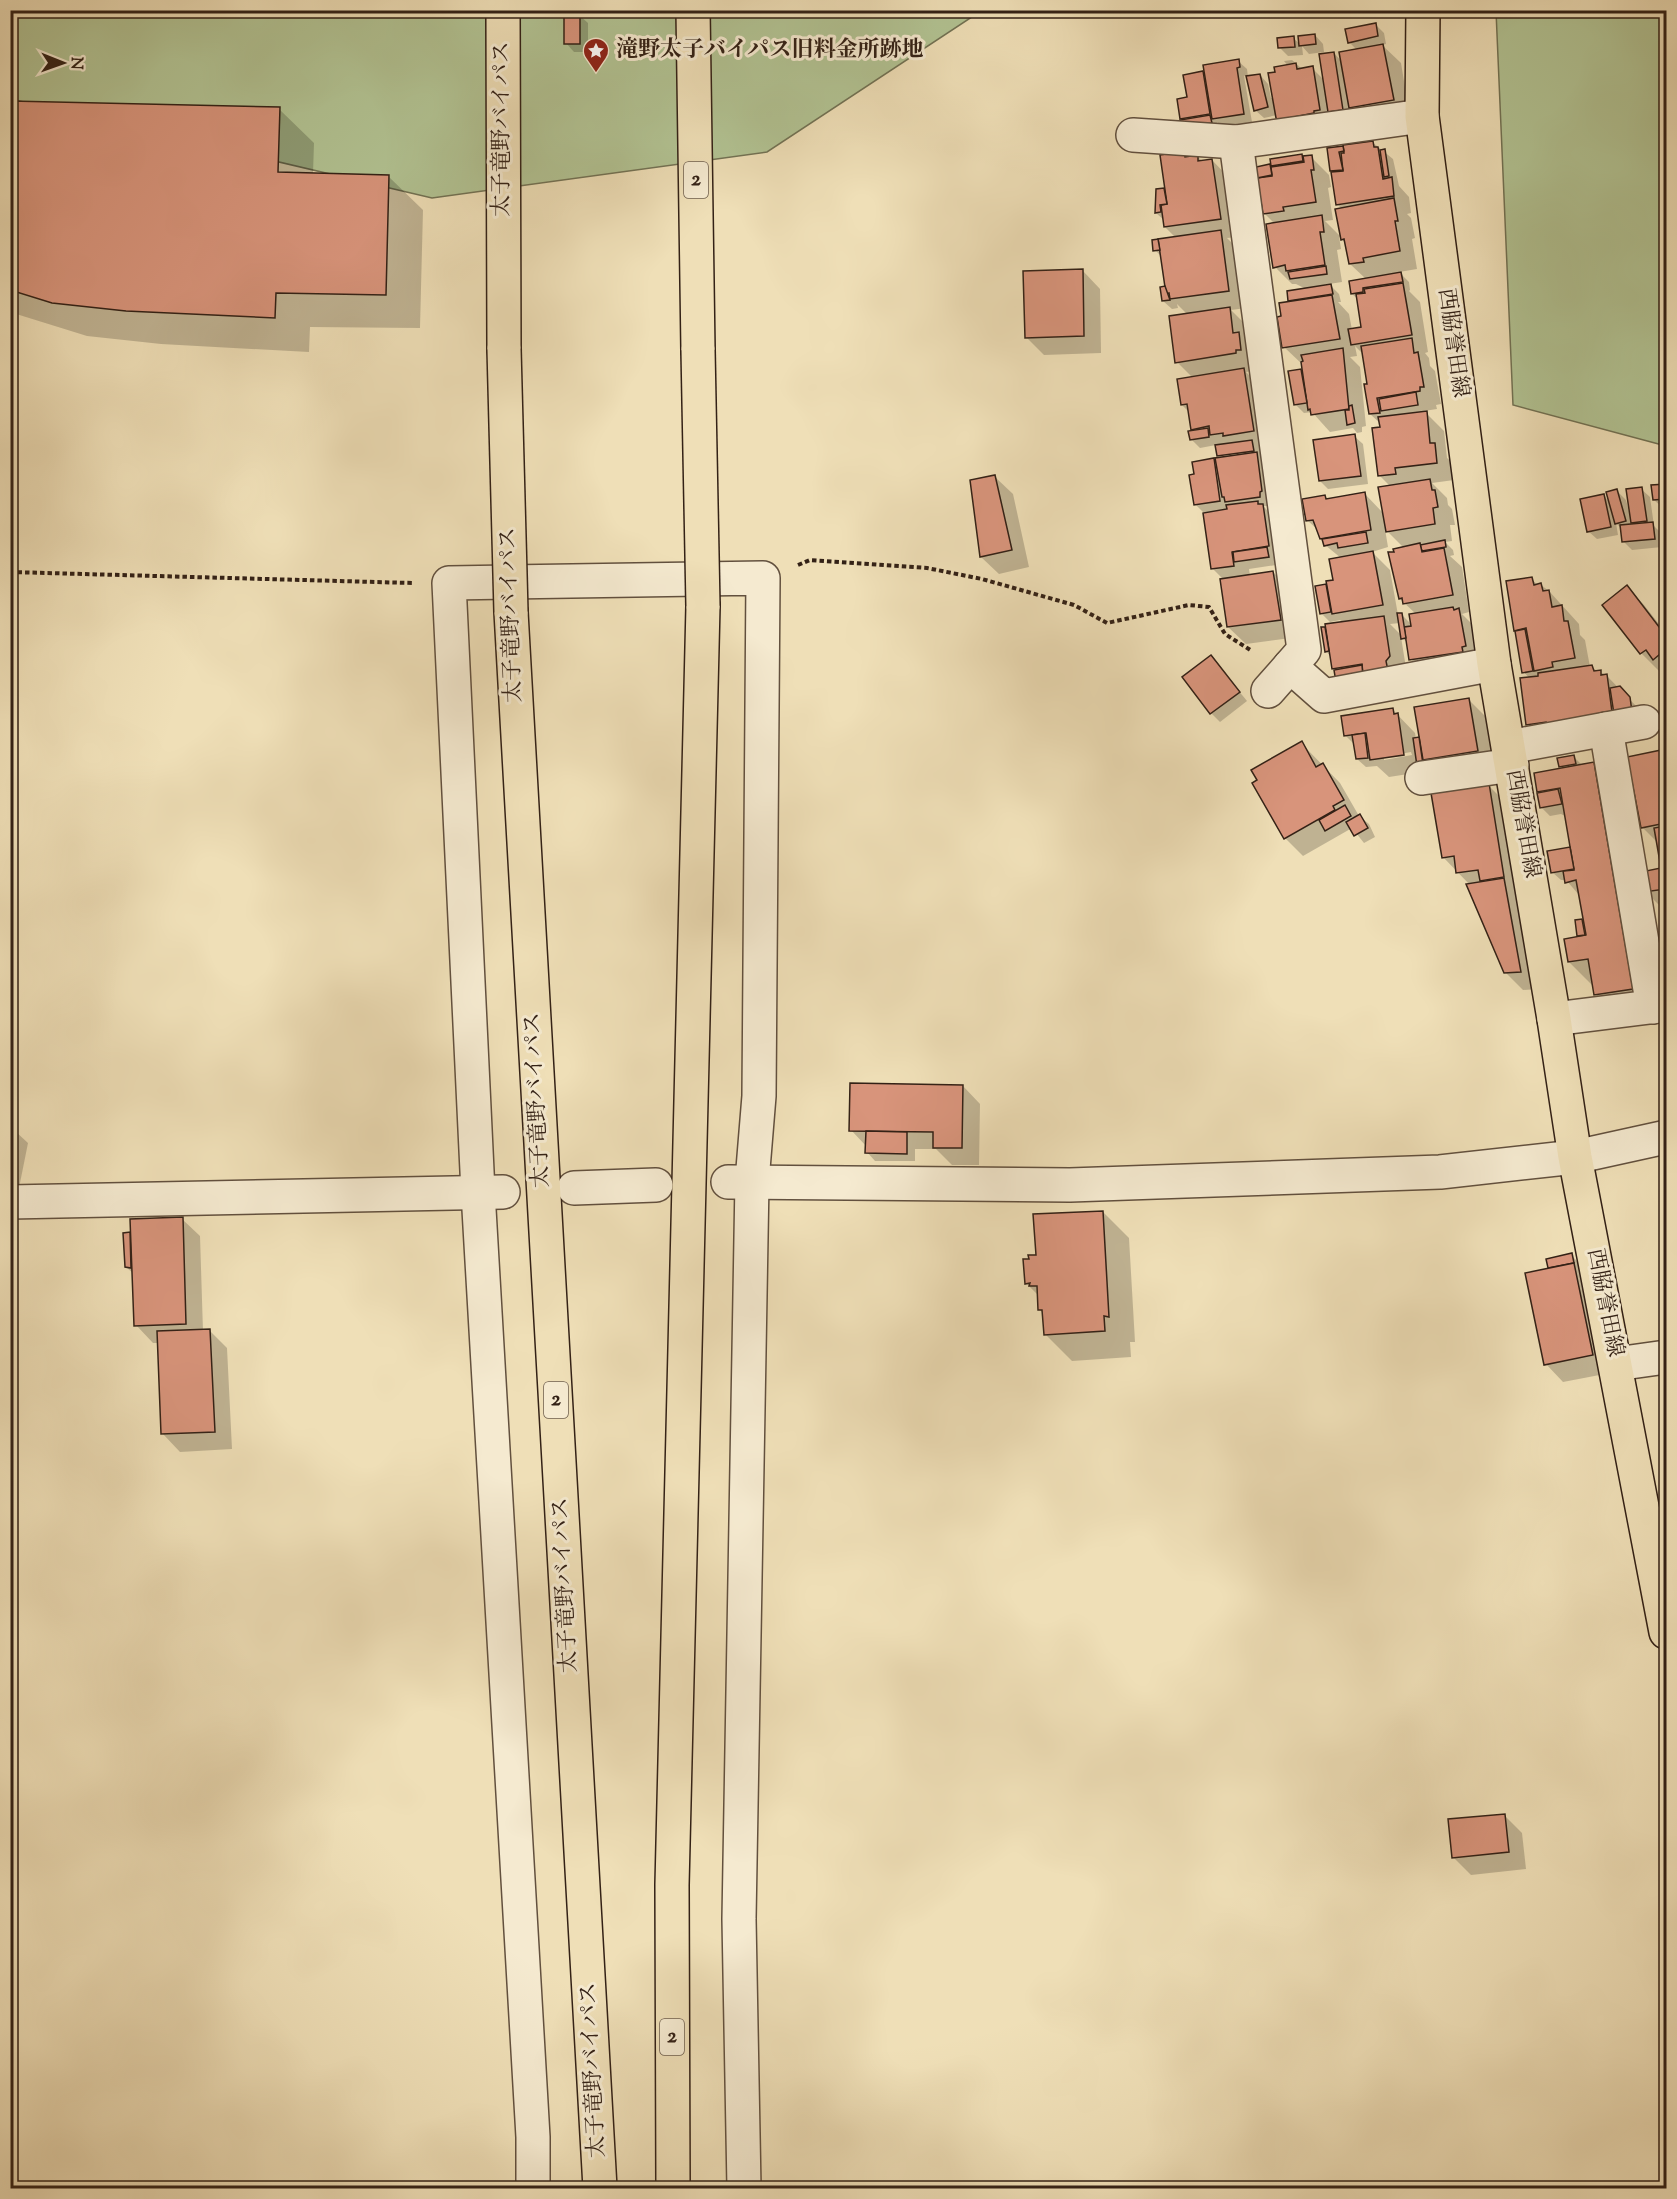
<svg xmlns="http://www.w3.org/2000/svg" width="1677" height="2199" viewBox="0 0 1677 2199" font-family="'Sorts Mill Goudy','Noto Serif JP',serif">
<rect width="100%" height="100%" fill="#efdfb7"/>
<filter id="stains"><feTurbulence type="fractalNoise" baseFrequency=".00333" numOctaves="4"/><feColorMatrix values="0 0 0 0 .2 0 0 0 0 .09 0 0 0 0 .02 0 0 0 .5 -.17"/></filter>
<radialGradient id="worn" r=".72"><stop offset=".6" stop-color="#630" stop-opacity="0"/><stop offset="1" stop-color="#630" stop-opacity=".3"/></radialGradient>
<g fill="#b2c393" stroke="#727254" stroke-width="1.5">
<path d="M11,11H981L767,152L432,198L11,99Z"/>
<path d="M1496,11H1666V446L1513,405Z"/>
</g>
<g fill="#0003" fill-rule="evenodd">
<path d="M579,15L588,23V52H574L566,43Z"/>
<path d="M1375,24L1384,33L1386,44L1382,45L1401,63L1410,118L1368,125L1349,107L1351,118L1331,131L1277,115L1264,118L1255,110L1247,75L1244,76L1252,122L1222,127L1217,122L1220,132L1183,128L1178,100L1189,98L1185,76L1205,72L1238,61L1247,69L1248,77L1260,75L1268,84L1271,98H1274L1288,66L1284,61L1292,60L1301,68H1312L1324,80L1334,53L1342,62L1357,50L1349,42Z"/>
<path d="M1315,35L1323,44L1324,52L1309,54L1302,46L1303,55L1288,56L1280,48L1293,38L1301,45Z"/>
<path d="M10,103L279,109L314,143L313,174L388,176L423,210L420,328L310,327L309,352L161,344L87,336L13,313L10,320Z"/>
<path d="M1372,142L1393,159L1399,186L1409,197L1411,213L1407,214L1411,218L1415,238L1412,239L1417,269L1399,272L1409,282L1410,290L1409,291L1420,302L1428,352L1425,353L1429,358L1430,366L1435,371L1441,404L1436,405L1437,409L1424,411L1444,431L1447,458L1452,462L1454,480L1432,483L1447,498L1448,505L1452,509L1455,525H1450L1452,541L1445,542L1453,550L1454,555L1450,556L1462,567L1469,612L1462,614L1476,628L1482,664L1428,677L1411,659L1409,644L1401,637L1407,674L1403,679L1335,670L1331,657L1326,651L1324,628L1328,631L1343,623L1340,620L1330,622L1321,613L1325,586L1329,589L1334,581L1341,558L1325,545L1319,531L1307,520L1325,496L1328,500L1364,493L1384,514L1391,487L1379,475L1381,424L1370,414L1369,385L1364,355L1355,346L1357,356L1350,357L1360,367L1366,426L1362,427V432L1357,433L1353,428L1330,432L1312,412L1304,413L1295,404L1301,371L1304,374L1303,365L1284,347L1283,317L1292,302L1290,300L1306,289L1296,284H1292L1275,267V224L1264,213L1261,179L1259,177L1270,166L1274,170L1272,160L1302,156L1304,158L1311,157L1329,175L1331,187L1328,188L1333,220L1325,221L1342,238V209L1337,204L1329,150H1345ZM1339,236L1346,243L1350,264L1366,279L1352,294L1359,300L1363,328L1352,330L1349,314L1338,302H1341L1339,294L1329,284L1342,282L1337,250L1341,249ZM1385,529L1404,548L1390,553L1400,599L1416,614L1412,625L1401,614L1398,615L1390,570L1372,552L1388,547ZM1400,623L1402,636L1390,624Z"/>
<path d="M1183,153L1188,158L1197,156L1203,162L1212,160L1229,178L1238,237L1227,238L1238,249L1246,308L1231,310L1247,326L1253,371L1246,372L1262,388L1271,448L1260,450L1268,506H1263L1280,523L1276,565L1249,569L1250,576L1273,572L1291,590L1298,637L1246,644L1228,627L1224,580L1213,569L1204,513L1195,504L1213,460L1218,464L1221,459L1220,457L1243,454L1241,451L1216,445L1200,448L1191,439L1195,431L1192,429L1189,412L1182,405L1193,378L1177,362L1188,315L1177,304L1178,308L1172,309L1163,301L1167,291L1163,258L1155,250L1176,238L1165,227V221L1156,213L1163,189L1167,193Z"/>
<path d="M1083,271L1100,289L1101,353L1044,355L1026,337Z"/>
<path d="M1354,436L1363,444L1368,484L1328,489L1320,481Z"/>
<path d="M995,477L1013,494L1029,567L999,574L981,557L971,482Z"/>
<path d="M1666,486V508H1663L1654,500L1653,487Z"/>
<path d="M1641,489L1650,497L1654,526L1661,533L1662,547L1632,550L1624,542L1622,529L1616,523L1618,535L1597,539L1588,531L1603,495L1611,503L1617,491L1626,500L1630,515L1632,514Z"/>
<path d="M1531,579L1538,585H1541L1549,591L1579,624L1580,635L1585,640L1590,667L1606,675L1638,708L1545,742L1528,724L1530,679L1524,672L1516,630Z"/>
<path d="M1627,587L1644,605L1666,633V671L1663,668L1659,671L1641,653L1604,605Z"/>
<path d="M1211,657L1247,701L1220,722L1211,713Z"/>
<path d="M1468,699L1486,717L1494,768L1421,772L1389,777L1377,766L1366,767L1357,759L1355,745L1345,735L1392,709L1415,733L1416,739L1422,742ZM1411,752L1412,755L1384,760V757Z"/>
<path d="M1301,743L1340,783L1359,816L1369,824L1375,837L1364,843L1352,828L1303,856L1285,838Z"/>
<path d="M1666,751V909H1663L1646,892L1663,870L1659,844L1642,827L1628,758Z"/>
<path d="M1574,757L1582,765L1594,763L1597,767L1659,1015L1622,1021L1596,995L1594,987L1569,962L1581,938L1579,935L1582,920L1585,924L1580,896L1566,880H1561L1552,872L1569,848L1573,852L1567,817L1561,814L1550,816L1541,807V794L1538,791L1563,769L1560,766Z"/>
<path d="M1488,785L1506,803L1538,989L1523,990L1505,972L1470,885L1443,857Z"/>
<path d="M1666,947V979L1655,968L1652,949Z"/>
<path d="M963,1086L980,1104L979,1165H952L936,1149H915V1161H875L867,1152V1147L851,1130Z"/>
<path d="M10,1114L17,1121L15,1131L28,1143L18,1193L10,1192Z"/>
<path d="M1103,1212L1129,1238L1135,1342H1130L1131,1357L1072,1361L1045,1334L1044,1314L1040,1310L1039,1296L1026,1283L1030,1260Z"/>
<path d="M182,1219L200,1236L203,1331L209,1330L227,1348L232,1449L180,1452L163,1434L159,1343H153L136,1325L134,1274L126,1267L129,1234L133,1237Z"/>
<path d="M1571,1255L1580,1264L1581,1271H1579L1591,1283L1610,1373L1563,1382L1546,1364L1551,1269L1549,1267Z"/>
<path d="M1504,1815L1522,1833L1526,1869L1471,1875L1453,1857Z"/>
</g>
<g fill="#d8947b" stroke="#332116" stroke-width="1.5">
<rect x="564" y="13" width="16" height="31"/>
<path d="M1376,23L1378,36L1348,43L1345,29Z"/>
<path d="M1315,34L1316,44L1299,46L1298,36Z"/>
<path d="M1294,36L1295,47L1278,48L1277,38Z"/>
<path d="M1383,44L1394,100L1349,108L1339,52Z"/>
<path d="M1334,52L1343,110L1328,112L1319,54Z"/>
<path d="M1239,59L1240,67L1237,68L1244,114L1212,119L1203,65Z"/>
<path d="M1296,63L1297,69L1313,66L1320,110L1314,111V113L1279,120L1276,118L1268,73L1275,72L1274,67Z"/>
<path d="M1203,71L1210,114L1180,119L1177,99L1187,97L1183,75Z"/>
<path d="M1260,74L1268,107L1254,111L1246,76Z"/>
<path d="M10,101L280,107L278,172L389,175L386,295L276,293L275,318L126,311L52,303L10,290Z"/>
<path d="M1210,115L1212,123L1182,129L1180,120Z"/>
<path d="M1373,141L1374,147H1378L1383,179L1392,177L1394,196L1336,205L1331,172L1343,171L1341,153H1344L1343,145Z"/>
<path d="M1343,146L1344,151L1339,152L1343,170L1330,171L1327,148Z"/>
<path d="M1385,149L1389,176L1384,177L1380,150Z"/>
<path d="M1184,151L1185,157L1198,155V161L1212,159L1221,219L1164,227L1161,205L1167,204L1160,155Z"/>
<path d="M1302,154L1303,161L1271,166L1270,159Z"/>
<path d="M1312,155L1314,170H1311L1316,202L1283,207L1284,211L1263,214L1257,178L1272,176L1271,167L1304,162L1303,156Z"/>
<path d="M1270,164L1272,175L1257,178L1256,167Z"/>
<path d="M1164,188L1167,204L1160,205L1161,212L1155,213L1156,189Z"/>
<path d="M1394,198L1398,221H1395L1400,251L1363,258L1364,262L1349,264L1344,239L1341,240L1335,209Z"/>
<path d="M1322,215L1324,232H1320L1325,265L1286,271L1285,265L1273,268L1266,224Z"/>
<path d="M1221,230L1229,291L1170,299L1169,293L1166,294L1158,239Z"/>
<path d="M1158,239L1160,250L1153,251L1152,240Z"/>
<path d="M1326,266L1327,274L1290,279L1288,272Z"/>
<path d="M1083,269L1084,336L1025,338L1023,271Z"/>
<path d="M1401,272L1403,282L1363,288V292L1351,294L1349,281Z"/>
<path d="M1403,283L1412,335L1351,345L1348,329L1361,327L1356,294L1365,293L1364,289Z"/>
<path d="M1331,284L1333,294L1288,301L1287,291Z"/>
<path d="M1165,286L1170,300L1162,301L1160,287Z"/>
<path d="M1332,295L1340,339L1282,348L1277,317L1281,316L1279,303Z"/>
<path d="M1230,307L1233,333L1239,332L1241,350H1236V353L1175,363L1169,316Z"/>
<path d="M1412,338L1414,353L1418,352L1424,387H1420V391L1377,398L1380,413L1369,414L1364,384H1367L1361,346Z"/>
<path d="M1343,348L1349,409L1311,415L1310,409L1308,410L1301,362L1303,361L1301,355Z"/>
<path d="M1244,368L1254,431L1223,436V433L1210,435L1209,426L1191,430L1187,404L1181,405L1177,379Z"/>
<path d="M1301,369L1307,403L1294,405L1288,371Z"/>
<path d="M1416,392L1418,405L1381,411L1379,399Z"/>
<path d="M1352,405L1355,423L1347,425L1345,410H1349V406Z"/>
<path d="M1427,411L1430,443H1435L1437,463L1395,468L1396,474L1378,476L1372,428L1380,427L1378,417Z"/>
<path d="M1208,428L1209,437L1190,440L1188,431Z"/>
<path d="M1355,434L1361,476L1319,481L1313,440Z"/>
<path d="M1252,440L1254,451L1217,456L1215,445Z"/>
<path d="M1257,452L1262,491L1260,492V497L1225,502L1224,497H1222L1215,458Z"/>
<path d="M1214,458L1220,501L1194,505L1189,475L1194,474L1192,462Z"/>
<path d="M995,475L1012,550L980,557L970,480Z"/>
<path d="M1430,479L1432,490H1435L1438,507L1433,508L1435,524L1386,532L1378,487Z"/>
<path d="M1666,484V499L1653,500L1651,485Z"/>
<path d="M1642,487L1647,521L1631,523L1626,489Z"/>
<path d="M1617,489L1626,521L1615,524L1606,492Z"/>
<path d="M1365,492L1371,530L1320,539L1313,520L1306,521L1302,499L1325,495L1326,499Z"/>
<path d="M1604,494L1611,527L1587,532L1580,499Z"/>
<path d="M1258,501V504H1263L1269,546L1232,552L1234,566L1211,569L1203,513L1227,509L1226,505Z"/>
<path d="M1653,522L1655,539L1622,542L1620,525Z"/>
<path d="M1366,532L1368,543L1338,548L1337,543L1324,546L1322,539Z"/>
<path d="M1445,540L1446,547L1422,551L1420,545Z"/>
<path d="M1420,543L1422,552L1444,548L1453,595L1403,604L1402,598L1399,599L1388,552H1394L1393,549Z"/>
<path d="M1267,547L1269,557L1234,562L1233,552Z"/>
<path d="M1373,551L1383,605L1332,614L1326,581L1333,580L1329,559Z"/>
<path d="M1273,571L1281,620L1227,627L1220,579Z"/>
<path d="M1532,577L1534,585L1541,583L1543,591L1549,590L1552,607L1562,605L1564,621H1568L1575,658L1552,662L1553,667L1534,671L1526,628L1514,631L1506,581Z"/>
<path d="M1326,584L1331,612L1320,614L1315,586Z"/>
<path d="M1627,585L1666,636V649L1653,660L1646,650L1640,654L1602,605Z"/>
<path d="M1453,607L1454,610L1459,608L1466,646L1462,647L1463,652L1409,660L1404,627L1411,626L1409,614Z"/>
<path d="M1397,613H1402L1406,638L1401,639Z"/>
<path d="M1384,616L1390,656L1386,661L1388,671L1363,675L1362,664L1332,669L1325,624Z"/>
<path d="M1321,627H1325L1329,651L1325,652Z"/>
<path d="M1525,629L1533,671L1522,673L1515,631Z"/>
<path d="M1211,655L1240,692L1210,714L1182,677Z"/>
<path d="M1362,665L1363,677L1336,682L1334,670Z"/>
<path d="M1592,665L1594,671L1601,670V675L1607,674L1612,712L1546,724V722L1526,725L1520,678L1538,676V673Z"/>
<path d="M1620,686L1630,697L1632,712L1614,714L1610,688Z"/>
<path d="M1469,698L1478,751L1423,760L1414,707Z"/>
<path d="M1393,708L1394,714L1398,713L1404,755L1370,760L1366,733L1344,736L1341,716Z"/>
<path d="M1365,733L1368,758L1356,759L1352,735Z"/>
<path d="M1419,737L1423,764L1417,766L1413,738Z"/>
<path d="M1302,741L1316,767L1323,763L1344,800L1333,806L1335,810L1284,839L1252,783L1257,780L1251,770Z"/>
<path d="M1666,749V823L1641,828L1627,757Z"/>
<path d="M1574,755L1576,764L1559,767L1557,758Z"/>
<path d="M1594,762L1633,989L1594,995L1588,959L1568,962L1564,939L1586,935L1576,880L1565,883L1563,871L1574,870L1560,788L1537,792L1534,773Z"/>
<path d="M1489,783L1504,877L1480,881L1478,870L1456,873L1454,856L1442,858L1431,793Z"/>
<path d="M1558,789L1562,804L1540,808L1537,793Z"/>
<path d="M1345,805L1351,816L1325,831L1319,820Z"/>
<path d="M1360,814L1368,828L1354,836L1346,822Z"/>
<path d="M1666,826V897L1665,889L1644,892L1641,872L1661,868L1654,828Z"/>
<path d="M1570,847L1574,869L1551,873L1547,851Z"/>
<path d="M1504,878L1521,972L1504,973L1466,884Z"/>
<path d="M1582,919L1585,935L1577,936L1575,920Z"/>
<path d="M1666,945V967L1654,969L1650,948Z"/>
<path d="M850,1083L963,1085L962,1148H933V1132L849,1131Z"/>
<path d="M866,1131L907,1132V1154L865,1153Z"/>
<path d="M1103,1211L1109,1317L1104,1316L1105,1331L1044,1335L1042,1310H1038L1037,1286H1029L1030,1283L1025,1284L1023,1259H1029L1028,1255H1036L1033,1214Z"/>
<path d="M183,1217L186,1324L134,1326L130,1219Z"/>
<path d="M130,1232L131,1268L125,1267L123,1233Z"/>
<path d="M1572,1253L1574,1263L1548,1268L1546,1259Z"/>
<path d="M1574,1263L1593,1355L1544,1365L1525,1273Z"/>
<path d="M210,1329L215,1432L161,1434L157,1331Z"/>
<path d="M1505,1814L1509,1852L1452,1858L1448,1819Z"/>
</g>
<g fill="none" stroke-linecap="round" stroke-linejoin="round">
<defs>
<g id="minor">
<path d="M1133,135L1236,142L1422,116"/>
<path d="M1236,142L1304,650L1268,691"/>
<path d="M1290,666L1324,696L1494,664"/>
<path d="M1606,729L1653,1007"/>
<path d="M1509,747L1644,722"/>
<path d="M1422,778L1512,765"/>
<path d="M1554,1019L1666,1005"/>
<path d="M728,1182L1070,1185L1440,1172L1575,1157L1666,1137"/>
<path d="M574,1188L656,1185"/>
<path d="M10,1202L503,1192"/>
<path d="M1616,1364L1666,1357"/>
<path d="M533,2188V2137L478,1192L449,583L763,578L759,1096L752,1181L739,1919L744,2188"/>
</g>
<path id="major" d="M1423,10L1422,116L1494,664L1554,1019L1575,1157L1666,1632"/>
<g id="highway">
<path d="M503,10L504,349"/>
<path d="M693,10L698,350"/>
<path d="M511,612L600,2188"/>
<path d="M673,2188L672,1885L703,606"/>
</g>
</defs>
<use href="#minor" stroke="#62503e" stroke-width="36"/>
<use href="#major" stroke="#332116" stroke-width="36"/>
<use href="#highway" stroke="#332116" stroke-width="36"/>
<g stroke="#332116" stroke-width="4" stroke-dasharray="4.5 3" stroke-linecap="butt">
<path d="M798,565L810,560L927,568L982,579L1074,605L1107,623L1189,605L1209,607L1225,634L1252,651"/>
<path d="M10,572L412,583"/>
</g>
<use href="#minor" stroke="#f5ead0" stroke-width="33"/>
<use href="#major" stroke="#efdfb7" stroke-width="33"/>
<use href="#highway" stroke="#efdfb7" stroke-width="33"/>
<defs>
<g id="highway-bridge">
<path d="M504,349L511,612"/>
<path d="M698,350L703,606"/>
</g>
</defs>
<use href="#highway-bridge" stroke="#332116" stroke-width="36" stroke-linecap="butt"/>
<use href="#highway-bridge" stroke="#efdfb7" stroke-width="33"/>
</g>
<defs>
<symbol id="sight-pin" viewBox="-11 -11 22 30"><path d="M0 17L-7.5 6A9.5 9.5 0 1 1 7.5 6Z" fill="#8f2418" stroke="#f5ead0"/><path d="M0-6L1.8-2.2L6-1.7L2.9 1.2L3.7 5.4L0 3.3L-3.7 5.4L-2.9 1.2L-6-1.7L-1.8-2.2Z" fill="#fff"/></symbol>
</defs>
<g fill-rule="evenodd">
<use href="#sight-pin" x="581" y="36" width="30" height="40"/>
</g>
<g text-anchor="middle" dominant-baseline="central" stroke-width="6" stroke-linejoin="round" paint-order="stroke">
<g fill="#f5ead0" stroke="#6d5d4e" stroke-width="1.5">
<rect x="684" y="162" width="24" height="36" rx="4.5"/>
<rect x="544" y="1382" width="24" height="36" rx="4.5"/>
<rect x="660" y="2019" width="24" height="36" rx="4.5"/>
</g>
<g font-size="21" font-weight="bold" fill="#332116">
<text x="696" y="180">2</text>
<text x="556" y="1400">2</text>
<text x="672" y="2037">2</text>
</g>
<g font-size="22" font-weight="bold" fill="#332116" stroke="#f5ead0" text-anchor="start">
<text x="616" y="51">滝野太子バイパス旧料金所跡地</text>
</g>
<g font-size="22" fill="#332116" stroke="#f5ead0">
<text transform="translate(503 129) rotate(-90)">太子竜野バイパス</text>
<text transform="translate(1452 343) rotate(82)">西脇誉田線</text>
<text transform="translate(512 615) rotate(-92)">太子竜野バイパス</text>
<text transform="translate(1522 824) rotate(80)">西脇誉田線</text>
<text transform="translate(538 1100) rotate(-93)">太子竜野バイパス</text>
<text transform="translate(1604 1303) rotate(79)">西脇誉田線</text>
<text transform="translate(566 1585) rotate(-93)">太子竜野バイパス</text>
<text transform="translate(594 2070) rotate(-93)">太子竜野バイパス</text>
</g>
</g>
<rect width="1677" height="2199" fill="none" stroke="#efdfb7" stroke-width="36"/>
<rect x="12" y="12" width="1653" height="2175" fill="none" stroke="#332116" stroke-width="3"/>
<rect x="18" y="18" width="1641" height="2163" fill="none" stroke="#332116" stroke-width="1.5"/>
<g transform="translate(63 63) rotate(91)" stroke="#f5ead0" stroke-width="4.5" paint-order="stroke">
<path d="M0-4.5L10 22L0 15L-10 22Z" fill="#332116"/>
<text y="-9" font-size="16" font-weight="bold" text-anchor="middle" fill="#332116">N</text>
</g>
<rect width="100%" height="100%" filter="url(#stains)"/>
<rect width="100%" height="100%" fill="url(#worn)"/>
</svg>
